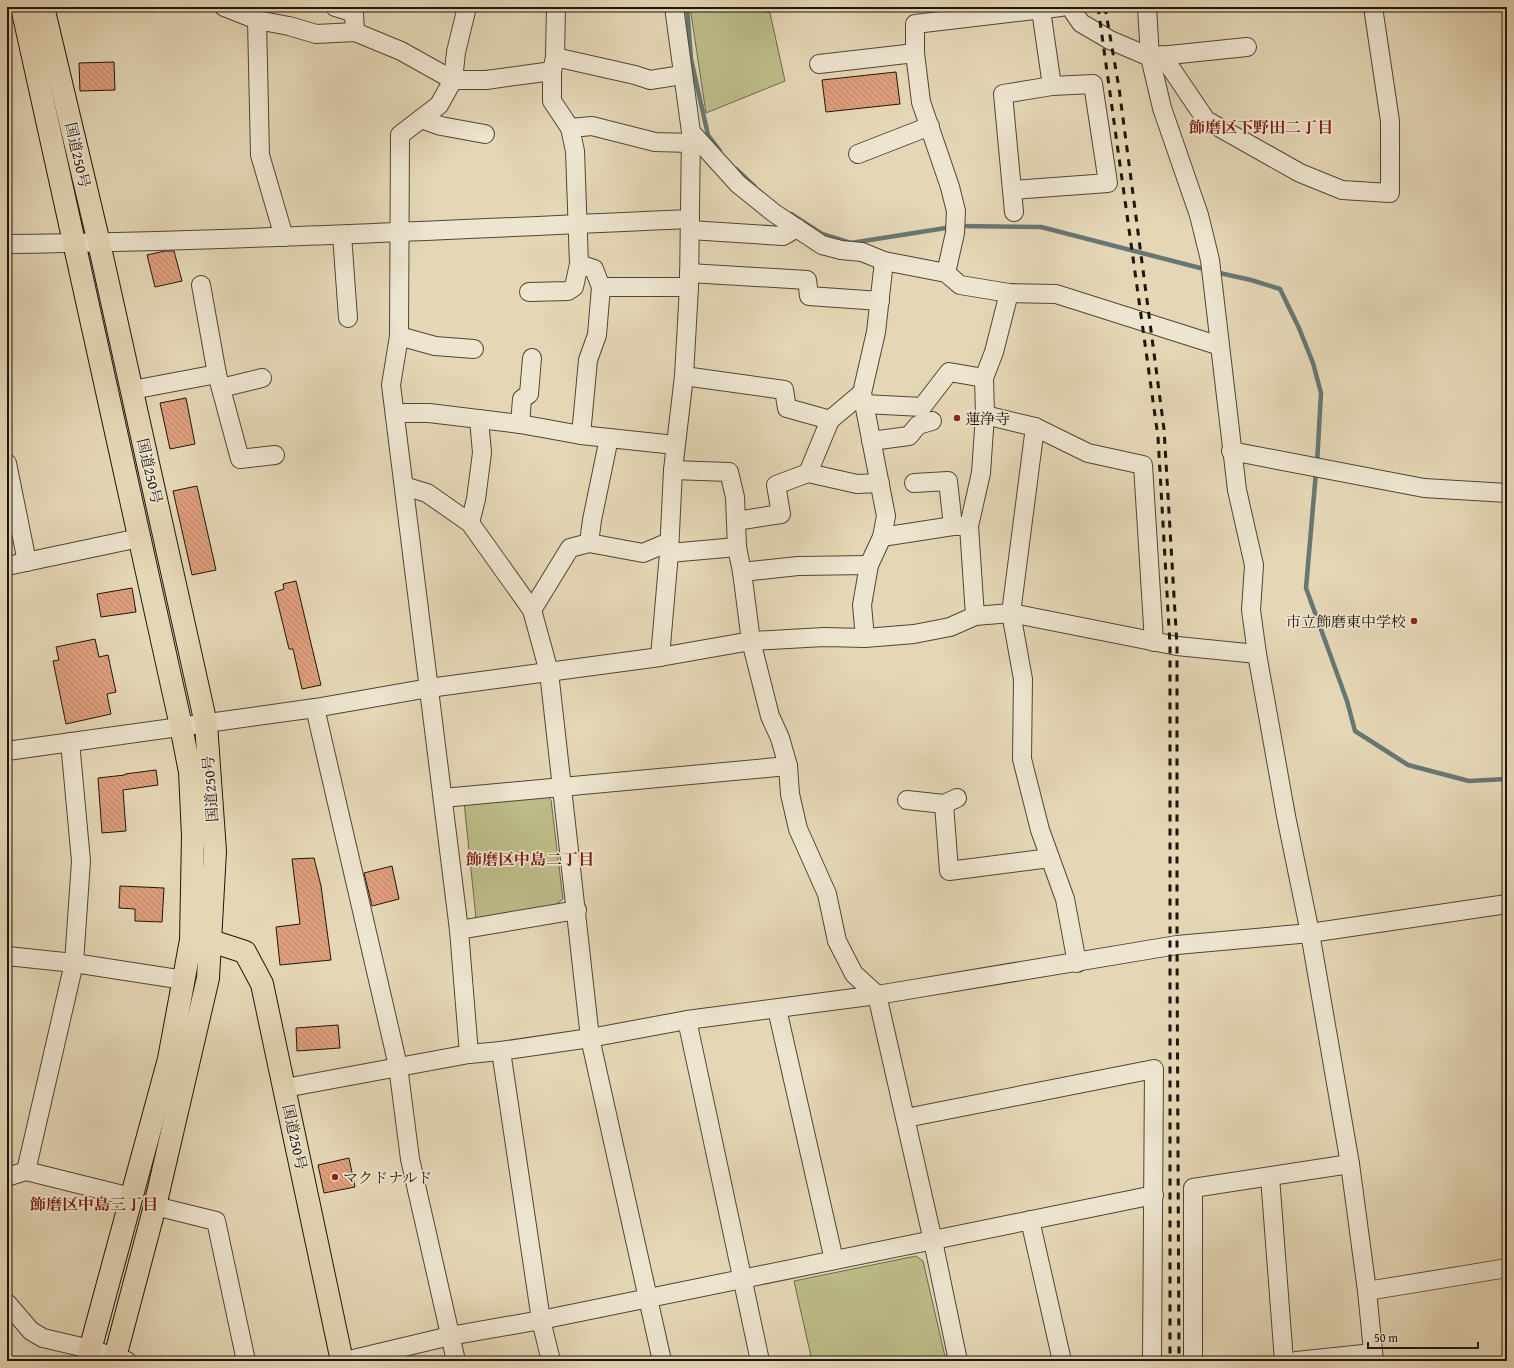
<svg xmlns="http://www.w3.org/2000/svg" width="1514" height="1368" viewBox="0 0 1514 1368" font-family="'Gentium Book Plus','Noto Serif JP',serif">
<defs>
<pattern id="building-back-hatch" width="6" height="6" patternUnits="userSpaceOnUse"><rect width="6" height="6" fill="#de9e7c"/><path d="M-1 5l2 2M0 0l6 6M5-1l2 2" fill="none" stroke="#be876a"/></pattern>
</defs>
<rect width="100%" height="100%" fill="#e5d7b6"/>
<filter id="stains"><feTurbulence type="fractalNoise" baseFrequency=".005" numOctaves="4"/><feColorMatrix values="0 0 0 0 .2 0 0 0 0 .09 0 0 0 0 .02 0 0 0 .5 -.17"/></filter>
<radialGradient id="worn" r=".72"><stop offset=".6" stop-color="#630" stop-opacity="0"/><stop offset="1" stop-color="#630" stop-opacity=".3"/></radialGradient>
<g fill="#bcbc88" stroke="#6c694a">
<path d="M690,7H749L770,13L785,81L706,113Z"/>
<path d="M544,793L551,800L563,899L554,906L476,918L464,802Z"/>
<path d="M916,1256L923,1261L946,1361H812L794,1281Z"/>
</g>
<g fill="none" stroke-linecap="round" stroke-linejoin="round">
<g stroke="#677773" stroke-width="4.5">
<path d="M687,7L691,59L708,135L720,151"/>
<path d="M736,169L755,187"/>
<path d="M791,214L822,234L851,243L952,227"/>
<path d="M959,226L1041,227L1208,270"/>
<path d="M1215,272L1251,280L1280,289L1299,328L1313,363L1321,393L1317,464"/>
<path d="M1316,472L1306,588L1347,701L1355,731L1408,765L1469,781L1507,779"/>
</g>
</g>
<g fill="url(#building-back-hatch)" stroke="#1d160c">
<path d="M114,62L115,90L80,91L79,63Z"/>
<path d="M896,72L900,104L826,112L822,80Z"/>
<path d="M165,251H174L182,281L155,287L147,255Z"/>
<path d="M186,398L195,444L170,449L160,403Z"/>
<path d="M197,486L216,570L192,575L173,491Z"/>
<path d="M296,581L321,685L302,689L293,649H289L275,592L284,589L283,584Z"/>
<path d="M132,588L136,612L101,617L97,594Z"/>
<path d="M95,639L99,657L108,655L116,692L107,694L111,714L66,724L53,661L59,660L56,647Z"/>
<path d="M156,770L158,785L123,790L126,831L102,833L98,778L125,775V774Z"/>
<path d="M314,858L321,886L331,960L280,965L276,927L300,924L292,859Z"/>
<path d="M392,866L399,899L372,906L364,873Z"/>
<path d="M120,886L164,888L162,922L135,921V909L119,908Z"/>
<path d="M338,1025L340,1048L297,1051L296,1028Z"/>
<path d="M349,1158L355,1187L324,1193L318,1165Z"/>
</g>
<g fill="none" stroke-linecap="round" stroke-linejoin="round">
<defs>
<g id="minor">
<path d="M224,7L257,20L289,26L316,34L355,32L401,51L453,80H486L552,71"/>
<path d="M335,7L354,13L355,32"/>
<path d="M467,7L456,52L453,80L439,105L400,135L399,336L391,385L459,930L469,1054"/>
<path d="M674,7L691,132L738,184L774,213L822,245L841,250L862,252L884,261L946,273L960,285L1009,293L1056,294L1220,346"/>
<path d="M1070,7L1081,23L1110,40L1150,57L1247,47"/>
<path d="M1147,7L1150,57L1162,108L1199,215L1210,260L1237,490L1254,565L1251,610L1257,654L1286,816L1310,933L1350,1164L1367,1291L1374,1361"/>
<path d="M257,20L260,155L284,237"/>
<path d="M1162,55L1206,120L1300,173L1342,190L1390,193V121L1373,7"/>
<path d="M555,57L635,75L650,80L682,75"/>
<path d="M819,64L915,53"/>
<path d="M421,119L441,126L485,134"/>
<path d="M570,128L592,126L655,142L691,143"/>
<path d="M858,154L930,126"/>
<path d="M1013,190L1108,183L1093,84L1052,86L1041,10"/>
<path d="M1014,212L1003,94L1052,86"/>
<path d="M690,230L783,236L797,228"/>
<path d="M342,235L348,318"/>
<path d="M7,244C235,241 463,229 690,219"/>
<path d="M579,264L594,269L601,287L597,335L588,360L581,435"/>
<path d="M689,273L807,280L809,296L880,301"/>
<path d="M946,273L955,233L956,211L950,187L921,102L915,53V24L1061,7"/>
<path d="M201,285L217,374L240,459L275,455"/>
<path d="M601,287H689"/>
<path d="M529,292L568,291L574,287L579,264L575,151L570,128L552,101V71L555,57L556,7"/>
<path d="M399,336L435,346L474,349"/>
<path d="M684,376L784,390L787,408L830,420"/>
<path d="M221,388L262,378"/>
<path d="M132,390L217,374"/>
<path d="M864,404L922,407L949,372L984,378"/>
<path d="M985,415L1035,427L1088,453L1143,465L1154,642"/>
<path d="M395,416L404,413H429L520,424L581,435L675,445"/>
<path d="M520,424L522,399L529,394L532,358"/>
<path d="M1035,427L1011,613L1023,679L1022,759L1040,830L1065,899L1077,963"/>
<path d="M871,441L909,436L918,425L932,421"/>
<path d="M1231,451L1424,488L1507,493"/>
<path d="M7,463L27,562"/>
<path d="M673,470L729,472L735,497L737,547L742,572L751,641L770,716L780,738L788,766L790,794L798,829L827,894L837,941L854,974L877,995L933,1241L958,1361"/>
<path d="M808,473L830,420L862,393"/>
<path d="M914,483L948,481L953,526"/>
<path d="M404,486L427,493L470,523L532,610L549,672L590,1038L662,1361"/>
<path d="M736,521L781,514L776,485L808,473L857,484L880,483"/>
<path d="M470,523L476,499L482,453L479,419"/>
<path d="M882,537L953,526H969"/>
<path d="M589,543L592,520L609,438"/>
<path d="M669,553L737,547"/>
<path d="M7,566L139,538"/>
<path d="M742,572L798,566L869,565"/>
<path d="M532,610L570,548L589,543L643,553L669,542"/>
<path d="M975,616L969,526L981,473L985,415L984,378L994,352L1009,293"/>
<path d="M865,638L862,605L869,565L882,537L886,516L862,393L876,332L884,261"/>
<path d="M660,657L669,553L673,470L684,376L689,287L691,132"/>
<path d="M315,708L398,1066L410,1159L456,1361"/>
<path d="M7,751L315,708L429,688L660,657L751,641L824,637L865,638L914,634L950,627L975,616L1011,613L1177,646L1257,654"/>
<path d="M443,798L788,766"/>
<path d="M907,800L944,804L957,798"/>
<path d="M944,804L949,871L1050,858"/>
<path d="M459,930L577,910"/>
<path d="M7,956L74,963L184,980"/>
<path d="M777,1009L834,1260"/>
<path d="M687,1020L760,1361"/>
<path d="M501,1051L541,1320L551,1361"/>
<path d="M285,1088L469,1054L501,1051L590,1038L687,1020L877,995L1177,945L1310,933L1507,904"/>
<path d="M906,1118L1154,1069L1152,1361"/>
<path d="M26,1171L74,963L81,861L70,742"/>
<path d="M7,1177L26,1171L131,1197"/>
<path d="M1270,1177L1284,1361"/>
<path d="M155,1206L216,1221L246,1361"/>
<path d="M1030,1220L1062,1361"/>
<path d="M1367,1291L1507,1268"/>
<path d="M7,1303L31,1331L43,1338L90,1349L127,1361"/>
<path d="M345,1361L450,1336L541,1320L1154,1195"/>
<path d="M1193,1361V1188L1350,1164"/>
<path d="M1296,1361L1373,1353"/>
</g>
<g id="highway">
<path d="M22,7L181,726L190,772L193,836L191,940L169,1059L87,1361"/>
<path d="M43,7L99,243L206,724L215,851L208,978L155,1206L114,1361"/>
<path d="M196,940L211,941L245,952L262,984L342,1361"/>
</g>
</defs>
<use href="#minor" stroke="#4f4636" stroke-width="20"/>
<use href="#highway" stroke="#1d160c" stroke-width="24"/>
<use href="#minor" stroke="#eee5d0" stroke-width="18"/>
<use href="#highway" stroke="#e5d7b6" stroke-width="22"/>
<g stroke="#1d160c" stroke-width="3" stroke-dasharray="7 7" stroke-linecap="butt">
<path d="M1098,7L1158,437L1170,645V1361"/>
<path d="M1105,7L1119,88L1164,429L1177,646V945L1179,1361"/>
</g>
</g>
<g fill="#8f2418" stroke="#eee5d0" stroke-width="1.5">
<circle cx="957" cy="418" r="4"/>
<circle cx="1414" cy="621" r="4"/>
<circle cx="335" cy="1177" r="4"/>
</g>
<g text-anchor="middle" dominant-baseline="central" stroke-width="3.5" stroke-linejoin="round" paint-order="stroke">
<g font-size="15" fill="#1d160c" stroke="#eee5d0">
<text transform="translate(78 155) rotate(77)">国道250号</text>
<text transform="translate(150 471) rotate(77)">国道250号</text>
<text transform="translate(210 789) rotate(-94)">国道250号</text>
<text transform="translate(295 1137) rotate(78)">国道250号</text>
</g>
<g font-size="15" fill="#1d160c" stroke="#eee5d0" text-anchor="start">
<text x="965" y="418">蓮浄寺</text>
<text x="1406" y="621" text-anchor="end">市立飾磨東中学校</text>
<text x="343" y="1177">マクドナルド</text>
</g>
<g font-size="16" font-weight="bold" fill="#7a1f14" stroke="#eee5d0">
<text x="1261" y="127">飾磨区下野田二丁目</text>
<text x="530" y="859">飾磨区中島二丁目</text>
<text x="94" y="1204">飾磨区中島三丁目</text>
</g>
</g>
<rect width="1514" height="1368" fill="none" stroke="#e5d7b6" stroke-width="24"/>
<rect x="8" y="8" width="1498" height="1352" fill="none" stroke="#1d160c" stroke-width="2"/>
<rect x="12" y="12" width="1490" height="1344" fill="none" stroke="#1d160c"/>
<path d="M1368 1342v6h110v-6" fill="none" stroke="#1d160c" stroke-width="2"/>
<text x="1374" y="1342" font-size="12" fill="#1d160c" stroke="#eee5d0" stroke-width="3" paint-order="stroke">50 m</text>
<rect width="100%" height="100%" filter="url(#stains)"/>
<rect width="100%" height="100%" fill="url(#worn)"/>
</svg>
